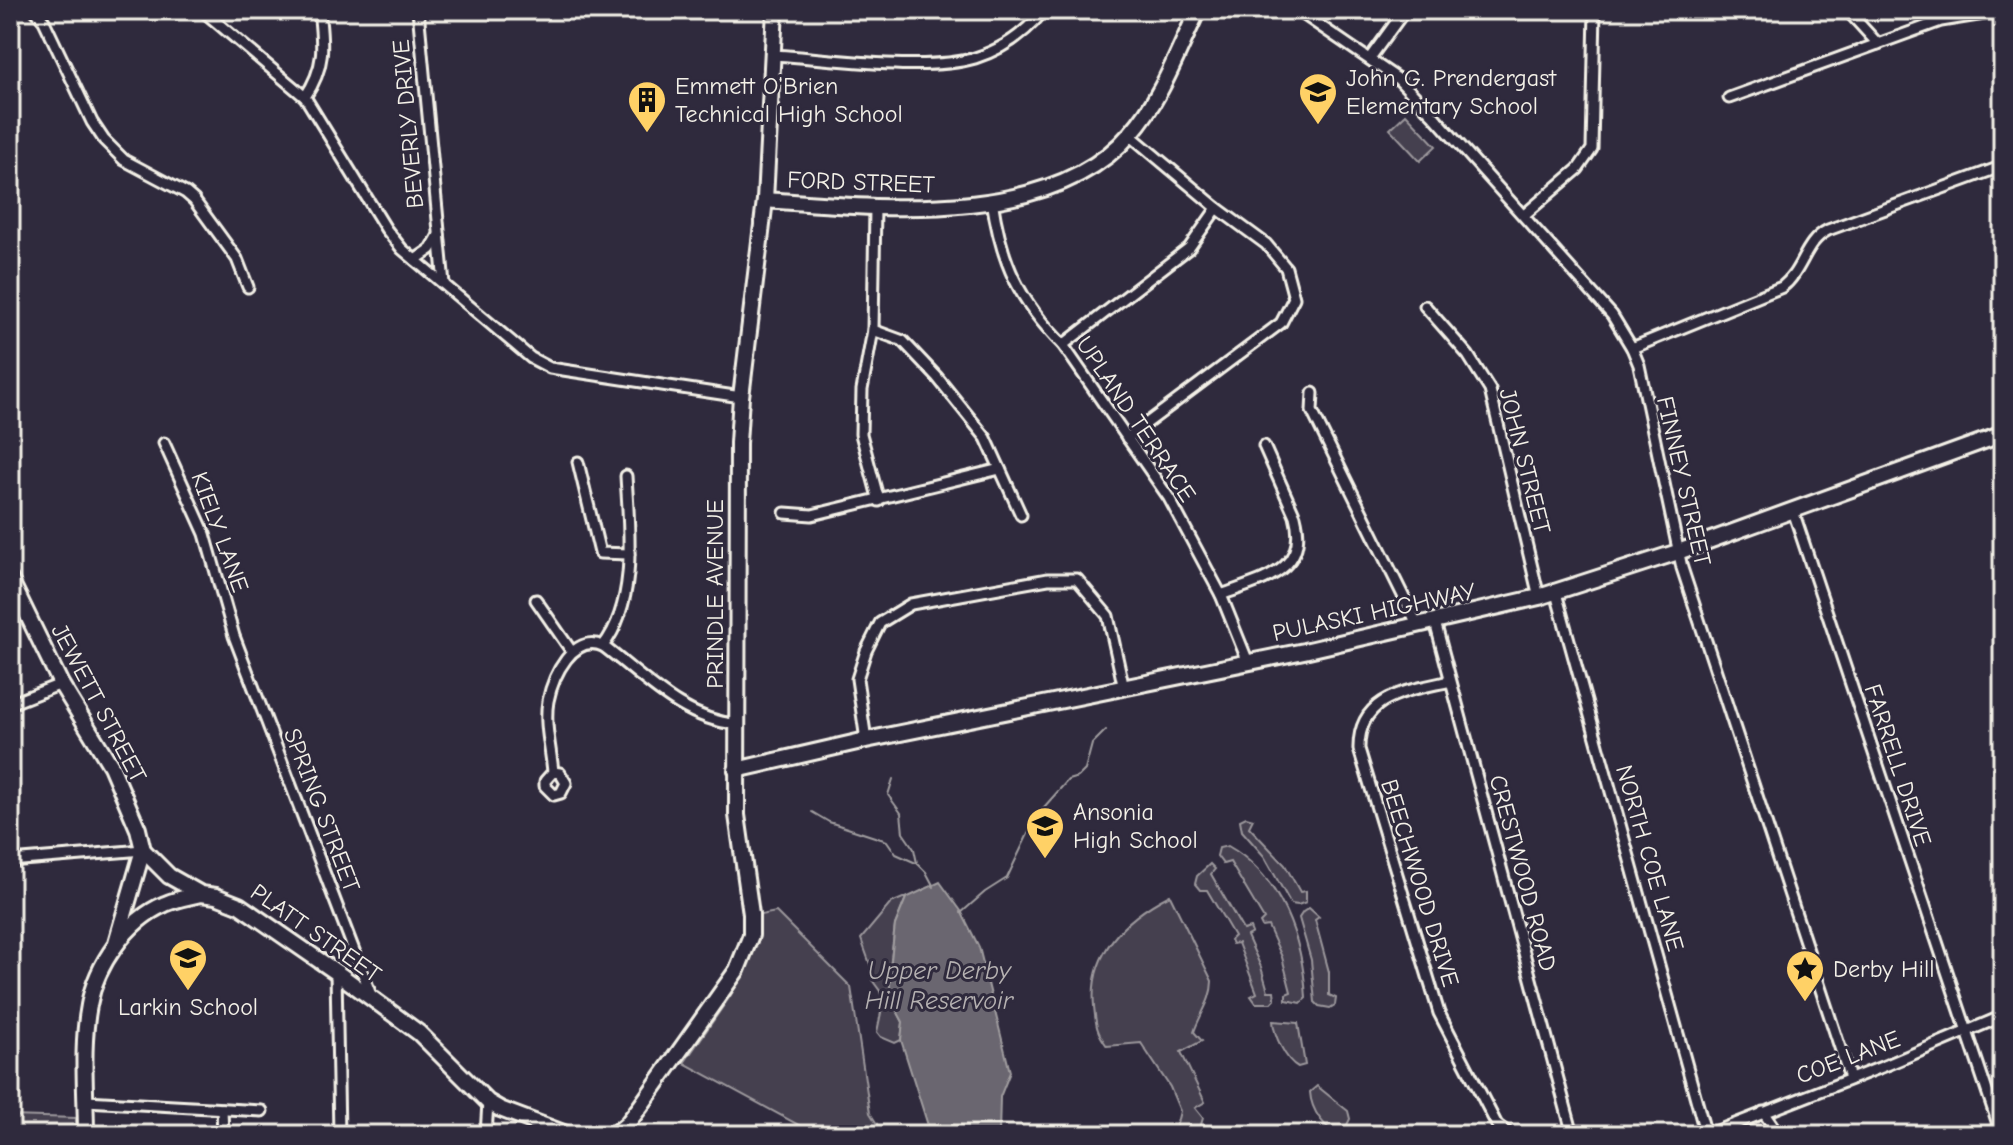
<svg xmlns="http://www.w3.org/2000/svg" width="2013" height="1145" viewBox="0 0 2013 1145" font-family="'Comic Neue',sans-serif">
<rect width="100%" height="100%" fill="#2f2a3d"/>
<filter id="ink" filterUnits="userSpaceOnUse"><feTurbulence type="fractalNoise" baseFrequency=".0125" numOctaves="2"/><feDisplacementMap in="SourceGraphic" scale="16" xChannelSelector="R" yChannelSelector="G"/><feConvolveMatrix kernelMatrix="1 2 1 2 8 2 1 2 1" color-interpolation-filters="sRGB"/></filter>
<g filter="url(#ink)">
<g fill="#454050" stroke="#9c989c" stroke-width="2">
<path d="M1406,114L1436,146L1420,161L1390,129Z"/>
<path d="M1246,817L1253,819L1249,827L1285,865L1300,892L1306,891V902L1298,905L1291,904L1264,856L1242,831L1240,820Z"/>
<path d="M1228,846C1281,876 1303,940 1306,998L1301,1003L1286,1000V994L1291,992L1282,957L1268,926L1262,927L1260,923L1264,919L1230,862L1223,864L1217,856L1219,848Z"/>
<path d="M1210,864L1215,869L1211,874L1243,930L1250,928L1252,933L1247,936L1261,967L1268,991H1274L1275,999L1271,1003H1256L1251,996L1257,993L1238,943L1232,944L1230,940L1234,936L1207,890H1200L1195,884L1197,876Z"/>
<path d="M1170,895L1212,981C1212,1000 1200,1014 1194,1032L1202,1041L1181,1052L1205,1102L1195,1108L1203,1118L1200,1128L1204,1135H1174L1180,1111L1170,1087L1141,1043L1107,1046C1096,1031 1096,1025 1094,1006C1089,952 1125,918 1170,895Z"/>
<path d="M903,898H906L895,925L890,969V1006L896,1008L903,1022L901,1040L895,1043L881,1037L877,1032L883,1003L880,991L872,980L871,967L861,939L891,903Z"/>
<path d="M1309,908L1319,917L1315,920L1329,972V995L1336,998L1335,1005L1330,1008L1319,1006L1315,1002L1311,960L1299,918L1303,912Z"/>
<path d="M776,912L851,987L870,1113L884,1135H817L684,1063L731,995L757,942L760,915Z"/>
<path d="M1273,1021L1298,1023L1305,1065L1298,1067C1285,1060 1274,1035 1273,1021Z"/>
<path d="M1317,1086L1348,1111L1350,1119L1342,1135C1325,1131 1311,1110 1310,1092Z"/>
<path d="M10,1116L76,1118V1135H10Z"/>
</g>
<path fill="#6a6670" stroke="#a19ea0" stroke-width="2" d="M940,882L961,911L979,947L1010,1072L1000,1097L999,1135H931L901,1040L903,1022L896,1009L890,1006V969L895,925L906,898Z"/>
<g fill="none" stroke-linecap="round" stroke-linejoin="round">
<g stroke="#a19ea0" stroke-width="2">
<path d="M893,779L888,795L901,813L903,833L914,849L917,863L926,872L934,887"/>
<path d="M812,812L829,822L887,841L896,854L916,863"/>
<path d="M961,913L985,892L1007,878L1037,815L1068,780L1078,777L1085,770L1092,744L1106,730"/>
</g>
<defs>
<g id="street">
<path d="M35,10L44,21L92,122L104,140L124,160L186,193L194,200L237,259L248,287"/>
<path d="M202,10L305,97L386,229L402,249L531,358L550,368L741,397"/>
<path d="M418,10L444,284"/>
<path d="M1297,10L1398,79L1432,114L1612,315L1632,348L1639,365L1682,568L1850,1078"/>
<path d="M1847,10L1878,44"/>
<path d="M773,55C827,58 925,73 975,58C1003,49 1026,33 1044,10"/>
<path d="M1370,58L1405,10"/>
<path d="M305,97C326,66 323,45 319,10"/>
<path d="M1729,98L1941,21L2003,11"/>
<path d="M992,200C1001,262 1019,301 1063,345L1169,498L1221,595L1248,662"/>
<path d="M875,208L873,330L862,390L861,434L879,501"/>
<path d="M1524,215L1578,169L1592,149L1595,10"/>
<path d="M415,260L431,249L439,235"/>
<path d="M1425,306L1468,355L1490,390L1539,597"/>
<path d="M873,330L903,341L937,377L986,438L1021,515"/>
<path d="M1063,345L1189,248L1217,208"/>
<path d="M1632,348L1782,287C1803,271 1804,242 1828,230L2003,166"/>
<path d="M1313,393L1312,411L1418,626"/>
<path d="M1127,438L1281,323L1294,298L1286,268L1266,244L1217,208L1130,135"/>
<path d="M164,443L205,534L234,636L371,995"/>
<path d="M578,462L600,553L629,554"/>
<path d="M1793,511L1997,1121L1998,1135"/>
<path d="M785,513L812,515L1000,469"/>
<path d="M1556,593L1706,1135"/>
<path d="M1221,595C1262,579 1310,572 1295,516L1264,446"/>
<path d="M536,600L572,652"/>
<path d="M1435,622L1573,1135"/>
<path d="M603,646C638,601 629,529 626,476"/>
<path d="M1450,681C1408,691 1358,695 1359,749L1439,1013L1497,1125L1511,1135"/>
<path d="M10,704L61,684"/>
<path d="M866,740L857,679L866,651L880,623L911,604L1048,579H1077L1108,616L1124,689"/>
<path d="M553,772L560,773L566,783L561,793L554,795L545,786V781L553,772C551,749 544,724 548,701C553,676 573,633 603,646C644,677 683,720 736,724"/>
<path d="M10,861L143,850"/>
<path d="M336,972L339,1135"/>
<path d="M86,1101L262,1111"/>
<path d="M222,1109L223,1135"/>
<path d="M1763,1112L1779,1135"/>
<path d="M486,1135L488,1102"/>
<path d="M1707,1135L1887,1065L2003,1016"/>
</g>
<g id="secondary">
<path d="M765,200C875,208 1051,228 1131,133C1162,98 1178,51 1198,10"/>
<path d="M10,579L61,684L111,766L138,829L143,850L115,946"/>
<path d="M736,770L866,740L1304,651L1539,597L1678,552L2003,434"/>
<path d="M143,850L169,876L201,894L216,896L239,905L336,972L419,1033L488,1102L500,1109L569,1135"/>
<path d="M86,1135C86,1093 81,1047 89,1005C96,965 127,920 165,904C176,899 188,897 201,894"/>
<path d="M614,1135L627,1124L640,1107L737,970L751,935V914L737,815L738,443L741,397L765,200L775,10"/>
</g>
</defs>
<use href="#street" stroke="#f4f1e8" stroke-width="15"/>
<use href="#secondary" stroke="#f4f1e8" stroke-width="20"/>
<use href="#street" stroke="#2f2a3d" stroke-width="9"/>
<use href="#secondary" stroke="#2f2a3d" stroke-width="14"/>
</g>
</g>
<defs>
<symbol id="school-pin" viewBox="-11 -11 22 30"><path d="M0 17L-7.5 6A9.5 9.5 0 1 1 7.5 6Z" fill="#ffd166" stroke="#2f2a3d"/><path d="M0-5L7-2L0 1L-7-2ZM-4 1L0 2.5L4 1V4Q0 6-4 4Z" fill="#111"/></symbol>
<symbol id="building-pin" viewBox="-11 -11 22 30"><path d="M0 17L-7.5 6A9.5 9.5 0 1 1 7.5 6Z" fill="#ffd166" stroke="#2f2a3d"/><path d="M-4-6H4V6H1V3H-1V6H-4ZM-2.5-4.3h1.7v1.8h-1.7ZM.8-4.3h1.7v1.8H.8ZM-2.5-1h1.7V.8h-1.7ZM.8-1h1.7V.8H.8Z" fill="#111"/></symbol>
<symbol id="sight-pin" viewBox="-11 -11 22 30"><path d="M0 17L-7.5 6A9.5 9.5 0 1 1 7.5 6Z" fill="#ffd166" stroke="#2f2a3d"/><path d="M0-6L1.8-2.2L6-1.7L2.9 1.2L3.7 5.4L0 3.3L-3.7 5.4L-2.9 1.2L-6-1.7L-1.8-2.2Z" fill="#111"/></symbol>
</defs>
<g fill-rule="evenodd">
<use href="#school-pin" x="1296" y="70" width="44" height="60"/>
<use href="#building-pin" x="625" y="78" width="44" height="60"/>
<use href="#school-pin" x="1023" y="804" width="44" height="60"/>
<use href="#school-pin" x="166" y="936" width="44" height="60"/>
<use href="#sight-pin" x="1783" y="947" width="44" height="60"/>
</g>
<g text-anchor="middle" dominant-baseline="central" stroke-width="6" stroke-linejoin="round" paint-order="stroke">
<g font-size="24" fill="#f4f1e8" stroke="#2f2a3d" text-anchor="start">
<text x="1346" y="78">John G. Prendergast<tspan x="1346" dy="28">Elementary School</tspan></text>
<text x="675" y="86">Emmett O'Brien<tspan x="675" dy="28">Technical High School</tspan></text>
<text x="1073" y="812">Ansonia<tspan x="1073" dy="28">High School</tspan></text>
<text x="1833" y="969">Derby Hill</text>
<text x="188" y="1007" text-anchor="middle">Larkin School</text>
</g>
<g font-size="24" fill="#f4f1e8" stroke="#2f2a3d">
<text transform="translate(408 124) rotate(-95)">BEVERLY DRIVE</text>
<text transform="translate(861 182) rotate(2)">FORD STREET</text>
<text transform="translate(1136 419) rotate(56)">UPLAND TERRACE</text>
<text transform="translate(1525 461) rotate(76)">JOHN STREET</text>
<text transform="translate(1684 481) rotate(77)">FINNEY STREET</text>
<text transform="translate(220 532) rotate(70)">KIELY LANE</text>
<text transform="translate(715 594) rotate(-90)">PRINDLE AVENUE</text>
<text transform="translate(1374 612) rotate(-12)">PULASKI HIGHWAY</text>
<text transform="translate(99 703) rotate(62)">JEWETT STREET</text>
<text transform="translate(1898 765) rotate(72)">FARRELL DRIVE</text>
<text transform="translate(322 810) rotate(69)">SPRING STREET</text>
<text transform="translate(1650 858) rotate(74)">NORTH COE LANE</text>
<text transform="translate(1523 873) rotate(75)">CRESTWOOD ROAD</text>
<text transform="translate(1420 883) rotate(73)">BEECHWOOD DRIVE</text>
<text transform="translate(316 933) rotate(35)">PLATT STREET</text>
<text transform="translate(1848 1057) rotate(-21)">COE LANE</text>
</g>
<g font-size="26" font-style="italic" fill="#b6b2b2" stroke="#2f2a3d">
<text x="939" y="971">Upper Derby<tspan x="939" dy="30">Hill Reservoir</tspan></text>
</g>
</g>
<rect width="2013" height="1145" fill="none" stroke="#2f2a3d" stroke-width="40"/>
<rect x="20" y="20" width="1973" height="1105" fill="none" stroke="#f4f1e8" stroke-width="3" filter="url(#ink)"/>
</svg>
